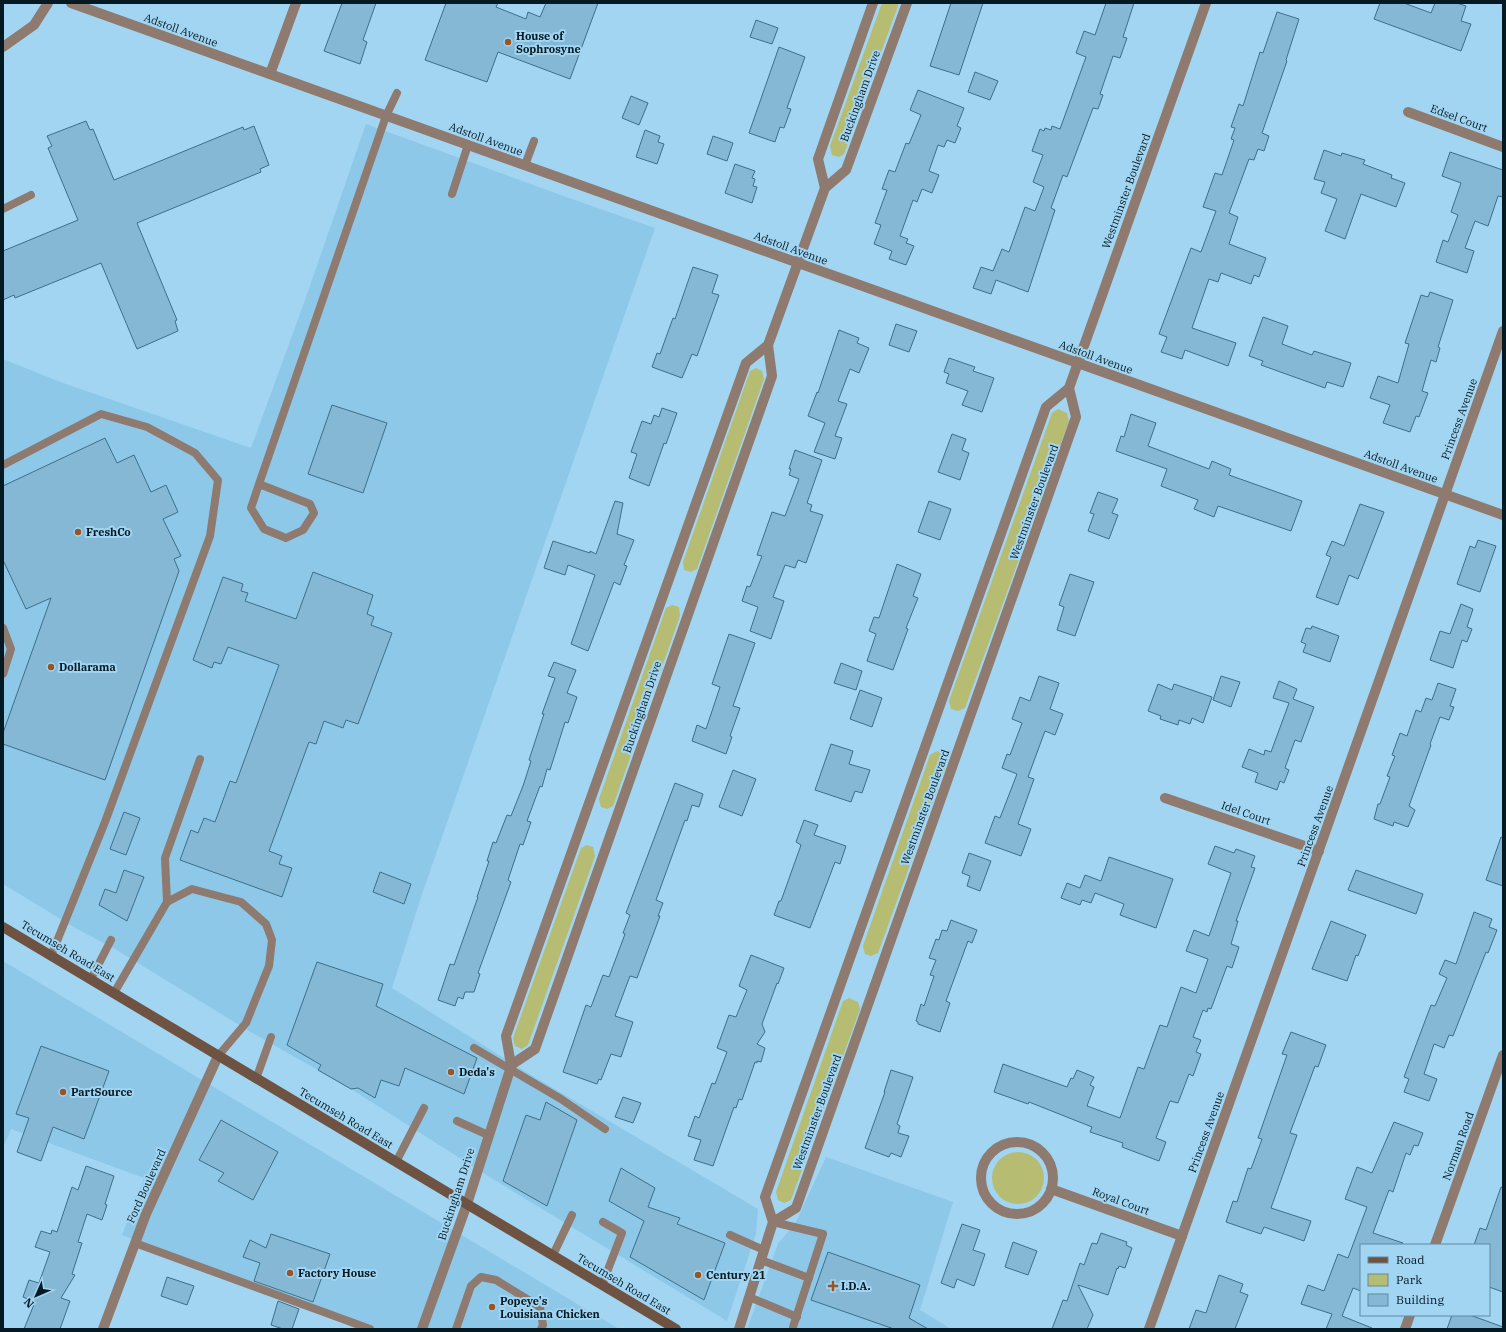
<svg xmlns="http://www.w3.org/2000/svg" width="1506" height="1332" viewBox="0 0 1506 1332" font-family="'IBM Plex Serif',serif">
<rect width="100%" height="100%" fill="#a1d5f2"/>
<g fill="#8dc8e9">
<path d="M366,124L566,197L655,228L422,894L392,988L526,1072L758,1209L756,1234L727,1321L488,1176L351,1089L249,1031L115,949L77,929L3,884V359L63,383L251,448L304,303Z"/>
<path d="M3,961L619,1329H372L122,1235L144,1178L11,1129L3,1148Z"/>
<path d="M826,1157L953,1202L920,1310L951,1329H747L778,1244L797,1220Z"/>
</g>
<g fill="#b6bc72">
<path d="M882,3H899L844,154L839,157L832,155L830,146Z"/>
<path d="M756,368L762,371L764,379L697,569L691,572L684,570L683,562L750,371Z"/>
<path d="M1058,409L1067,413L1069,421L965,708L958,711L951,709L949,701L1052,413Z"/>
<path d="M672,605L679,607L680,616L613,806L607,809L601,807L599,799L666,608Z"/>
<path d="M937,751L945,755L947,763L878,953L871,956L865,954L863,946L930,755Z"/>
<path d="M587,845L593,847L595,856L528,1045L522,1049L515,1046L513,1038L581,848Z"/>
<path d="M849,998L858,1002L860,1009L791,1200L784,1203L778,1200L776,1192L843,1001Z"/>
<circle cx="1018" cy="1178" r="26"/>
</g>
<g fill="#85b8d4" stroke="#3d6f89">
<path d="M342,3H376L363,40L367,42L360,64L324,51Z"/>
<path d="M446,3H498L496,7L526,19L528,12L540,17L546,3H598L570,79L498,52L487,82L425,60Z"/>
<path d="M951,3H983L959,75L930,66Z"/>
<path d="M1106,3H1134L1123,37L1127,38L1120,58L1113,56L1100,94L1103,95L1098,109L1093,108L1067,177L1063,175L1051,208L1055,210L1028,292L996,280L991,294L973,288L981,267L993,271L1002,249L1009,252L1025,207L1035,211L1044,187L1033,182L1043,155L1032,151L1040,129L1044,131L1045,128L1051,130L1052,126L1060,129L1086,57L1076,53L1084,31L1095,35Z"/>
<path d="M1380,3H1404L1431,13L1435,3H1457L1466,6L1461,21L1471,24L1461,51L1374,19Z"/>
<path d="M1277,12L1299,19L1286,60L1287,61L1262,133L1269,136L1264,151L1258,149L1254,160L1249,159L1229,213L1238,217L1229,244L1266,258L1259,277L1254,275L1251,284L1221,273L1218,282L1209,279L1192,328L1236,343L1228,366L1185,350L1182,359L1161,352L1167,337L1159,334L1191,248L1201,252L1216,211L1203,207L1215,173L1222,175L1234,140L1231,139L1235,128L1231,127L1239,104L1243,106L1260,52L1263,53Z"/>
<path d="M756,20L778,28L772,44L750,37Z"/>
<path d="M779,47L805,57L787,108L791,109L784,128L780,127L775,142L749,133Z"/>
<path d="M975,72L998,81L990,100L968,92Z"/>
<path d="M918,90L964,108L957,126L961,128L955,143L947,140L944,147L938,145L929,171L939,175L932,193L922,189L917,202L913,200L900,236L908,239L906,243L914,246L906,265L889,259L892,251L874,244L881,225L875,223L887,190L882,189L889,170L895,172L906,143L909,144L921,115L910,110Z"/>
<path d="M631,96L648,103L639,125L622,118Z"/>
<path d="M86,121L90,130L93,129L114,180L243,127L244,130L254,126L269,165L260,169L261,172L137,223L177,320L175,321L178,331L137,349L101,263L15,298L14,295L3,300V251L78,220L48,148L52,146L47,136Z"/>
<path d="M645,130L660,136L658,142L664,144L657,164L636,157Z"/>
<path d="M713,136L733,143L727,161L707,154Z"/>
<path d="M1324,150L1341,156L1342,153L1365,160L1363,164L1392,175L1391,178L1405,183L1396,207L1361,194L1345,239L1325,231L1337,199L1321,193L1325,182L1314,179Z"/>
<path d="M1450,152L1503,170V197L1498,196L1488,226L1475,221L1465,248L1474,251L1467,273L1436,262L1443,240L1448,242L1458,215L1451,212L1461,183L1442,176Z"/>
<path d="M735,164L755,171L752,178L755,179L753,186L757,187L752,203L725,193Z"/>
<path d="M693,267L718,275L712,293L719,295L697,356L692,354L682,378L652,367L657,353L660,354L673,318L675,319Z"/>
<path d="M1430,292L1453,300L1438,347L1440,348L1436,362L1431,360L1422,391L1428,393L1419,417L1416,416L1410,432L1383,423L1390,405L1370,398L1378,376L1398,383L1409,344L1405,343L1421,295L1428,297Z"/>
<path d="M1263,317L1288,326L1282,344L1312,355L1314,351L1351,363L1343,387L1327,382L1325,388L1261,365L1263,361L1249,356Z"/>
<path d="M896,324L917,331L909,352L889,345Z"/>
<path d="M839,330L859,338L857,343L869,348L859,373L850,369L838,401L847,404L835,436L842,438L835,459L814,452L825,423L808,416L817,392L818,393Z"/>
<path d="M949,358L975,367L973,371L994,378L982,412L962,405L968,391L946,383L949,374L944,372Z"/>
<path d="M332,405L387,423L363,493L308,474Z"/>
<path d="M662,408L677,413L666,444L664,443L649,486L629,478L637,454L631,452L642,421L651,424L654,415L659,417Z"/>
<path d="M1131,414L1156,423L1148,446L1209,469L1212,461L1231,469L1229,475L1302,501L1291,531L1218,506L1214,517L1194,509L1198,500L1161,486L1167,469L1116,451L1121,436L1124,437Z"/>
<path d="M952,434L966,439L962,450L969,453L960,480L938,472Z"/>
<path d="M105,438L117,463L134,455L151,492L166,485L178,512L163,519L181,556L174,559L179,571L105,780L3,744V733L51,598L26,609L3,560V486Z"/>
<path d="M795,450L822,460L807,503L812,505L810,511L823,515L806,563L798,560L795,568L785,565L773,597L784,601L771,639L750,631L758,607L742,601L747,586L750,587L762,556L757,555L772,512L785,516L799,479L789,475L791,469H789Z"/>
<path d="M1098,492L1118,499L1112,513L1118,515L1109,539L1088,531L1094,514L1090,513Z"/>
<path d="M615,501L623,503L617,534L634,540L624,565L627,566L620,585L614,582L588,651L571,644L595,575L568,565L565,575L544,568L553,541L590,553V551L596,554Z"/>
<path d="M929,501L951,509L940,540L918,532Z"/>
<path d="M1360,504L1384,512L1358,579L1349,575L1338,605L1316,597L1331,557L1326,555L1332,541L1344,546Z"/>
<path d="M1478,540L1496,546L1480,592L1457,584L1470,546L1475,548Z"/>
<path d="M897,564L921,574L913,596L918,598L906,628L908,629L893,670L867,661L876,634L869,631L874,617L879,618Z"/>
<path d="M313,572L373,595L367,614L374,617L371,625L392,633L358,724L346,720L343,728L324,721L316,744L309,742L269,851L282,856L279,864L292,868L282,897L180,860L191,830L198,833L204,818L215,822L230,781L236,783L279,665L228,647L221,664L214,662L212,668L193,660L223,577L243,584L241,591L248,593L245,601L296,619Z"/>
<path d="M1070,574L1094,582L1075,636L1057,630L1064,607L1059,605Z"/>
<path d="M1461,604L1473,609L1467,627L1472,629L1467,642L1462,640L1453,668L1430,660L1440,631L1450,634Z"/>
<path d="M1312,626L1339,636L1330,662L1303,652L1306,644L1301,642L1306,628L1311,629Z"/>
<path d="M729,634L755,643L733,706L740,708L730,736L732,737L726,754L692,741L697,725L706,729L720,687L712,684Z"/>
<path d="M554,662L576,670L567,693L577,697L568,723L565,722L550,770L547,769L542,787L540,786L527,821L531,822L523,845L520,844L508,880L511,882L478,973L480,974L474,992H465L463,999L458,997L455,1006L438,1000L450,964L454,965L478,897H477L489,861H487L493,842L496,843L507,815L511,816L523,786L531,761L529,760L544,714H542L555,678L548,676Z"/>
<path d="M841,663L862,671L856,690L834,683Z"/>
<path d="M1039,676L1059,683L1050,709L1063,714L1055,735L1045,731L1028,777L1034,779L1018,824L1031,829L1021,856L985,843L995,816L1000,818L1017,774L1002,768L1007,754L1010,755L1022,723L1012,719L1020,697L1030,701Z"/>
<path d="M1221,676L1240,682L1231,707L1213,700Z"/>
<path d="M1279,681L1297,689L1293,699L1314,707L1301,742L1295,740L1285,768L1289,770L1284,783L1280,781L1277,790L1255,782L1258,773L1242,767L1249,749L1264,755L1265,750L1271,752L1289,703L1273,698Z"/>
<path d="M1438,683L1456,689L1450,706L1454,707L1449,720L1440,717L1430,744L1431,745L1409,806L1415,810L1408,827L1394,822L1393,826L1374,819L1378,804H1380L1390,777L1387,776L1395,756L1392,755L1400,733L1407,736L1416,710L1421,712L1426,698L1432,700Z"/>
<path d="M1158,684L1172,690L1174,684L1212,697L1203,723L1192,718L1190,724L1179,720L1178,725L1160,719L1161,716L1148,711Z"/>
<path d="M860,690L882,698L872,727L850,719Z"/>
<path d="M831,744L853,751L849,764L870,770L862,793L855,791L851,802L815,790Z"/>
<path d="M733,770L756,779L742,816L719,807Z"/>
<path d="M675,783L703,794L699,807L692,805L687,821L685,820L656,900L663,903L658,916H660L637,978L630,976L615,1016L633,1022L621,1057L611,1054L601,1080L599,1079L597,1084L563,1072L586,1005L591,1007L603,975L609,977L625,934L623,933L630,915L626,913Z"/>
<path d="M124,812L140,818L126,855L110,849Z"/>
<path d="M804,820L818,825L814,835L846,846L840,864L835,862L810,928L774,915L779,901H781L801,845L796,842Z"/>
<path d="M1501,837L1503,838V886L1486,880Z"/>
<path d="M1215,846L1234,853L1236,849L1255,856L1251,867L1255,868L1236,921H1238L1231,944L1239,947L1232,968L1227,966L1211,1009L1208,1008L1207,1012L1203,1010L1193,1037L1201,1040L1196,1052L1201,1054L1193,1076L1189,1074L1178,1103L1170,1101L1156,1138L1166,1142L1159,1161L1122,1147L1123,1143L1090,1132L1092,1127L1029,1102L1028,1104L994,1092L1003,1064L1067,1087L1071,1078L1073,1079L1077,1070L1094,1077L1090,1085L1094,1087L1087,1106L1120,1118L1138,1067L1144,1069L1160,1025L1167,1027L1181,987L1196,993L1208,959L1186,951L1194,930L1209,936L1231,873L1208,864Z"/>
<path d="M969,853L991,861L980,891L967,886L970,876L962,873Z"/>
<path d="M1109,857L1173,879L1156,928L1120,915L1124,904L1095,893L1091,903L1082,900L1080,905L1061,898L1067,883L1080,888L1085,875L1101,881Z"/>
<path d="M124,870L144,877L127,921L99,905L105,889L116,893Z"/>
<path d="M1356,870L1423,894L1416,914L1348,890Z"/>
<path d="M380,872L411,884L404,904L373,892Z"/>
<path d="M1474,912L1492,919L1489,927L1497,930L1488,953L1486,952L1453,1036L1449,1035L1444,1048L1434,1044L1424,1074L1437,1079L1429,1101L1404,1092L1409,1079L1404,1077L1431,1005L1435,1006L1447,978L1439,974L1445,960L1456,964Z"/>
<path d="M951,920L977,930L972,943L968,941L946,1001L950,1003L940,1032L918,1024V1022L916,1021L921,1004L924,1006L934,976L930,975L936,960L929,958L936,939L939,940L942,930L947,931Z"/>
<path d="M1331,921L1366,935L1358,956L1356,955L1347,981L1312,969Z"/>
<path d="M751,955L784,968L778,984L777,983L762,1024L765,1032L757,1044L765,1048L761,1062L757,1061V1063L755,1062L742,1100L739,1099L736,1108L734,1107L713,1166L694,1160L701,1140L688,1136L695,1116L699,1118L712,1083L715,1084L727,1052L717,1048L729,1015L736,1017L747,990L739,986Z"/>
<path d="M317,962L383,984L376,1006L477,1058L464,1094L405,1068L399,1086L381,1080L375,1098L358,1088L351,1089L318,1070L321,1065L287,1045Z"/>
<path d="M1291,1032L1326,1045L1318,1067L1315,1066L1290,1133L1297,1135L1271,1208L1311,1221L1304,1241L1264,1227L1261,1234L1226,1222L1233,1201L1237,1202L1248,1168L1251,1169L1262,1139L1258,1138L1287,1055L1282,1054Z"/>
<path d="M41,1046L109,1071L84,1139L53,1127L41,1161L17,1152L29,1118L16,1114Z"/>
<path d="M891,1070L913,1077L897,1124L900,1126L898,1133L909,1136L901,1157L891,1153L889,1157L865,1148L885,1092H884Z"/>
<path d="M623,1097L641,1103L633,1123L615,1117Z"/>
<path d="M546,1102L577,1120L547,1206L503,1181L526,1115L540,1120Z"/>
<path d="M221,1120L278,1152L253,1200L218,1181L224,1173L199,1160Z"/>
<path d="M1394,1122L1423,1133L1418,1146L1414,1145L1410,1155L1406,1153L1393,1192L1389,1190L1373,1233L1403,1243L1402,1245H1361V1291L1353,1288L1342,1316L1372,1328V1329H1326L1332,1314L1301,1304L1308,1285L1324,1291L1338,1254L1348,1258L1367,1207L1345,1199L1357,1167L1372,1173Z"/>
<path d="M86,1166L114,1176L105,1204L107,1205L102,1220L87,1214L78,1242L82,1243L72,1274L75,1275L61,1298L70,1301L60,1329H24L35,1302L23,1297L29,1280L39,1283L50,1252L35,1247L41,1231L51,1234L52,1230L57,1232L72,1187L78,1190Z"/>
<path d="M621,1168L655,1188L648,1207L680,1218L677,1224L725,1243L704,1300L630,1257L644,1221L609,1201Z"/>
<path d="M1501,1187L1503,1188V1292L1489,1287V1245H1474L1480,1228L1486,1230Z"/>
<path d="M962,1224L980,1230L973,1250L985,1254L974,1286L957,1279L954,1288L941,1283Z"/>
<path d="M1101,1233L1127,1242L1126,1245L1132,1248L1125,1268L1119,1266L1118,1269L1117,1268L1108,1295L1078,1285L1093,1315L1087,1329H1052L1063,1300L1067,1301L1080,1263L1084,1265L1092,1243L1097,1244Z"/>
<path d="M271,1234L330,1254L313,1302L254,1281L260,1263L243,1257L250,1240L266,1248Z"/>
<path d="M1013,1242L1037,1251L1028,1275L1005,1267Z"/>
<path d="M828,1252L920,1285L909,1318L928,1329H894L811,1300Z"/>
<path d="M1219,1275L1243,1284L1240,1292L1248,1295L1235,1329H1189L1196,1310L1206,1313Z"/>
<path d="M167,1277L194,1286L187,1305L161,1296Z"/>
<path d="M278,1301L299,1309L292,1329H283L271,1325Z"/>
<path d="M1452,1315H1470L1503,1327V1329H1447Z"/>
</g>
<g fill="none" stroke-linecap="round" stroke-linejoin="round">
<g stroke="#8e7a6e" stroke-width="8">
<path d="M525,165L534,141"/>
<path d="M452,194L468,145"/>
<path d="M3,209L31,195"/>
<path d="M3,465L101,414L147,427L195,453L218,480L210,536L105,822L51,956"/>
<path d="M259,484L310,504L314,513L303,530L286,538L264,529L251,508L259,484L386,116L397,93"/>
<path d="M3,628L11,649L3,674"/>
<path d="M167,902L165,858L200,759"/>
<path d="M91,979L111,940"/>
<path d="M114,993L167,902L192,889L241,902L266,924L272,940L269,966L246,1023L218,1056"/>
<path d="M474,1048L561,1099L605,1129"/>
<path d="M256,1079L271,1037"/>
<path d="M457,1121L488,1135"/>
<path d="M396,1162L424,1108"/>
<path d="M773,1222L823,1234L793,1327"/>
<path d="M730,1235L764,1250"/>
<path d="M135,1243L370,1329"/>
<path d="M553,1255L572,1215"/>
<path d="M761,1260L809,1278"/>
<path d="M602,1285L622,1233L603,1222"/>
<path d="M749,1297L797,1317"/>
<path d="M456,1329L471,1286L481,1277L496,1280L540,1307L543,1325L541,1329"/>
</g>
<g stroke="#8e7a6e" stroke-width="10">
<path d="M71,3L1503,515"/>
<path d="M3,47L34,25L48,3"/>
<path d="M270,74L296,3"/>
<path d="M1408,112L1503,147"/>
<path d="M825,188L818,159L873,3"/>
<path d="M1165,798L1319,851"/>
<path d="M511,1065L535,1049L772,376L768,345L825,188L846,170L907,3"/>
<circle cx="1017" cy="1178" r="36"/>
<path d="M1051,1189L1182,1236"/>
<path d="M773,1222L796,1208L1076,417L1069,388"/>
<path d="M1435,1245L1503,1055"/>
<path d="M103,1329L146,1214L218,1056"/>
<path d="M422,1329L467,1204L510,1070L511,1065L506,1036L746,363L768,345"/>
<path d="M739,1329L773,1222L765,1197L1046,407L1069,388L1206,3"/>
<path d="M1149,1329L1503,331"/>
<path d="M1405,1329L1410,1315"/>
</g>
<path stroke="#6f5342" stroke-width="10" d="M3,927L676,1329"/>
</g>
<g fill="#975424" stroke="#a1d5f2" stroke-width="1.5">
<circle cx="508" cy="42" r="4"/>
<circle cx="78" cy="532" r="4"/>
<circle cx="51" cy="667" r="4"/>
<circle cx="451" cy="1072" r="4"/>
<circle cx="63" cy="1092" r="4"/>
<circle cx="290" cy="1273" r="4"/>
<circle cx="698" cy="1275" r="4"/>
<path d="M831 1280h4v4h4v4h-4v4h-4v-4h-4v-4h4z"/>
<circle cx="492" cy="1307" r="4"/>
</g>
<g text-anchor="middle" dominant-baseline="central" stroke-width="4" stroke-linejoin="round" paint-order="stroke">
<g font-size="11" fill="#051923" stroke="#a1d5f2">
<text transform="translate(181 30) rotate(20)">Adstoll Avenue</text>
<text transform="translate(860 96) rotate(-70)">Buckingham Drive</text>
<text transform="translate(1459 118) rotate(20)">Edsel Court</text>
<text transform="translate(486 139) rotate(20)">Adstoll Avenue</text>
<text transform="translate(1126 191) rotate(-70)">Westminster Boulevard</text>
<text transform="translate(791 248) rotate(20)">Adstoll Avenue</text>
<text transform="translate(1096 357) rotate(20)">Adstoll Avenue</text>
<text transform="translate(1459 419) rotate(-70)">Princess Avenue</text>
<text transform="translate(1401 466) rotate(20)">Adstoll Avenue</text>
<text transform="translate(1034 502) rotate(-70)">Westminster Boulevard</text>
<text transform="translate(642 707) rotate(-71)">Buckingham Drive</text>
<text transform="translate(925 807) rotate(-70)">Westminster Boulevard</text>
<text transform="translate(1246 813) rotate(19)">Idel Court</text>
<text transform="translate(1315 826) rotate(-70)">Princess Avenue</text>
<text transform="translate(68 951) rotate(31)">Tecumseh Road East</text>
<text transform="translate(817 1112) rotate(-70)">Westminster Boulevard</text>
<text transform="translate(346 1118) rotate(31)">Tecumseh Road East</text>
<text transform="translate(1206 1132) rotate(-70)">Princess Avenue</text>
<text transform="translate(1458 1146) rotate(-70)">Norman Road</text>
<text transform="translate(146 1186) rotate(-66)">Ford Boulevard</text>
<text transform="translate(456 1194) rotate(-72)">Buckingham Drive</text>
<text transform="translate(1121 1201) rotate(20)">Royal Court</text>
<text transform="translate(624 1284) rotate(31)">Tecumseh Road East</text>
</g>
<g font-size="11" font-weight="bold" fill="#051923" stroke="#a1d5f2" text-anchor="start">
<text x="516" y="36">House of<tspan x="516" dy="13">Sophrosyne</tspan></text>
<text x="86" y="532">FreshCo</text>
<text x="59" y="667">Dollarama</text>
<text x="459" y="1072">Deda's</text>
<text x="71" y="1092">PartSource</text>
<text x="298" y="1273">Factory House</text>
<text x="706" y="1275">Century 21</text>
<text x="841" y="1286">I.D.A.</text>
<text x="500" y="1301">Popeye's<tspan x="500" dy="13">Louisiana Chicken</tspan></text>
</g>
</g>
<rect width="1506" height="1332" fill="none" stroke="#051923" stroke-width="8"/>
<rect x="1360" y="1244" width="130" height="72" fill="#a1d5f2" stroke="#638a9f"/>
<rect x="1368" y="1257" width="20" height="6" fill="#6f5342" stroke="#638a9f"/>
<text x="1396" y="1264" font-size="12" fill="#051923">Road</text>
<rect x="1368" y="1274" width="20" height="12" fill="#b6bc72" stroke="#638a9f"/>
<text x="1396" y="1284" font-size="12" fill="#051923">Park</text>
<rect x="1368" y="1294" width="20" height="12" fill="#85b8d4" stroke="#638a9f"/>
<text x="1396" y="1304" font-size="12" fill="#051923">Building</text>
<g transform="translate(36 1296) rotate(225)" stroke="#a1d5f2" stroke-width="3" paint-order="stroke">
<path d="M0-3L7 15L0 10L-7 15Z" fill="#051923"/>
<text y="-6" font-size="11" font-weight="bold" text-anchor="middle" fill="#051923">N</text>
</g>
</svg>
